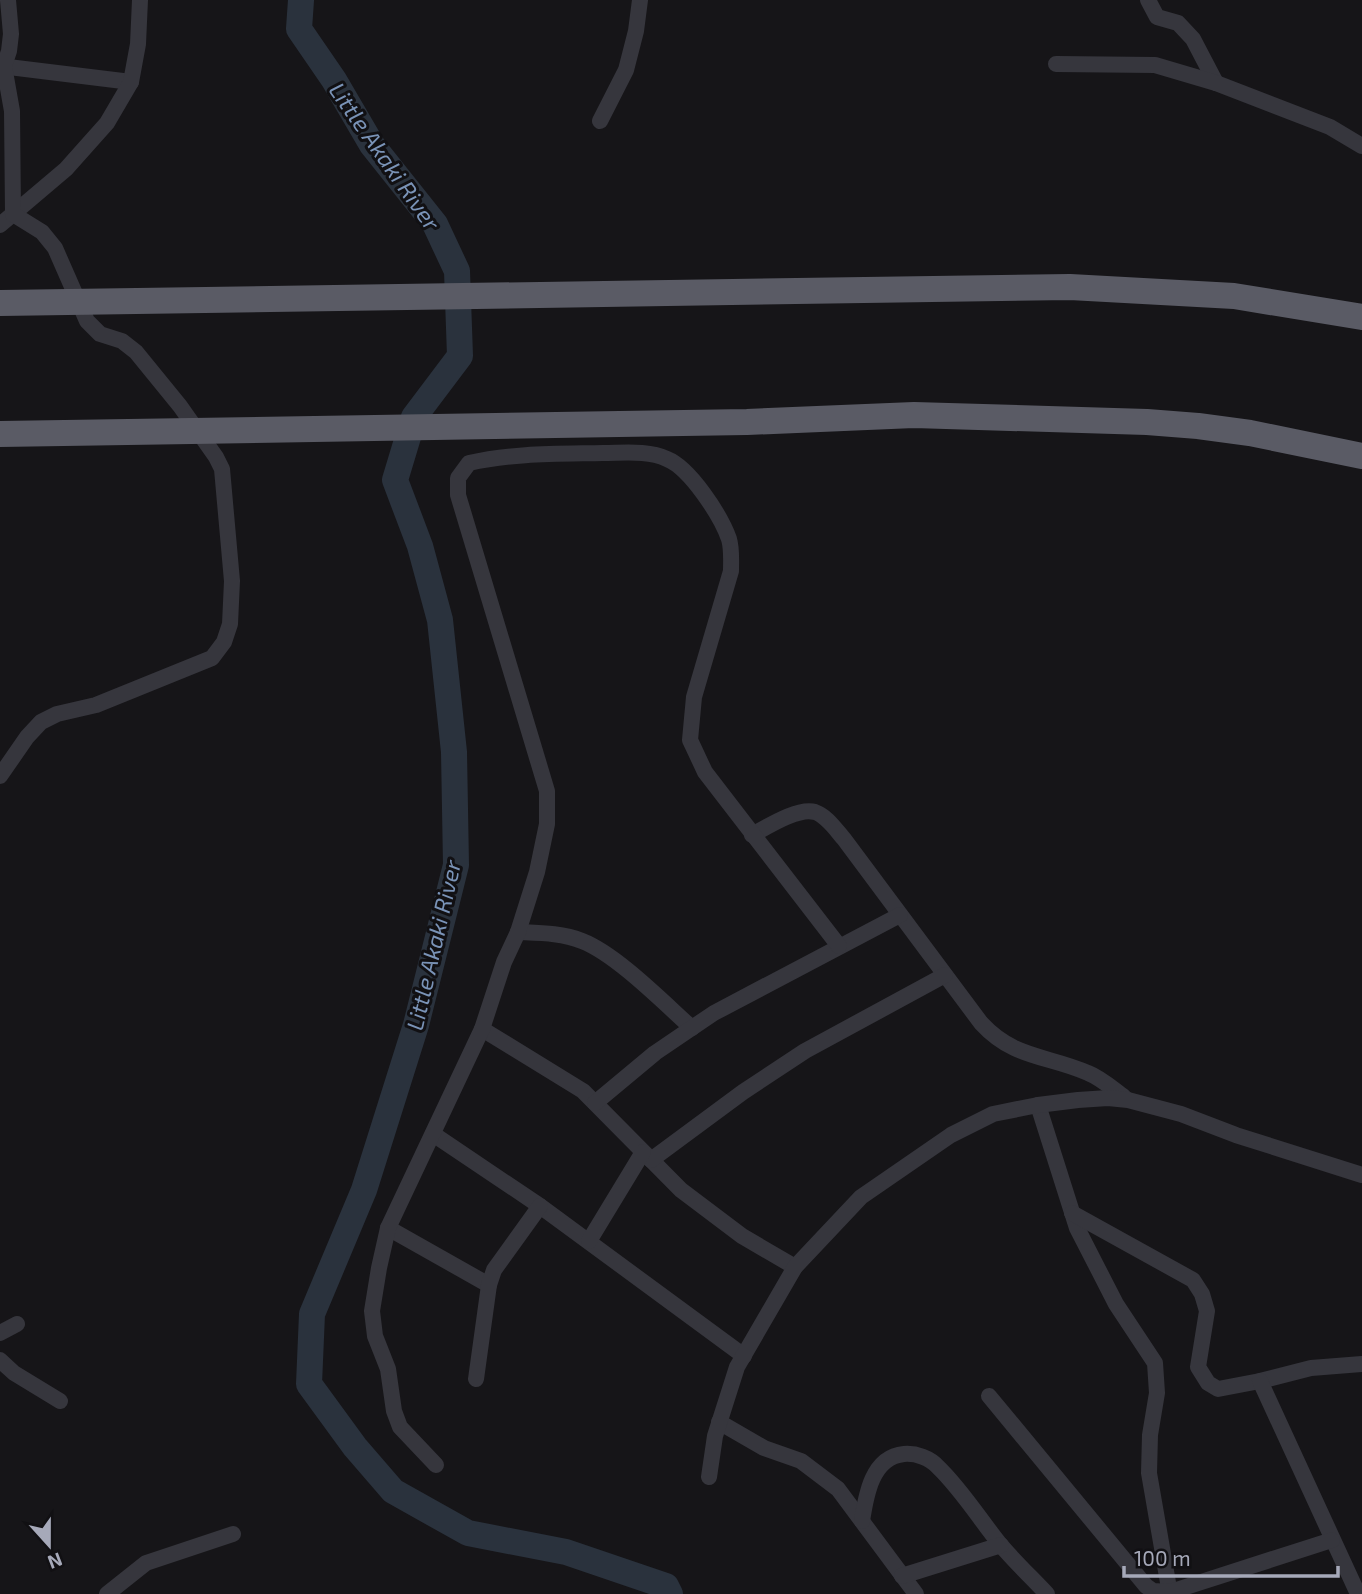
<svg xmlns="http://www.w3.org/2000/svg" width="1362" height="1594" viewBox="0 0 1362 1594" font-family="'Exo 2',sans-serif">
<rect width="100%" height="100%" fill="#161518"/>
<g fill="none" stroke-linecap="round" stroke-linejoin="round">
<path stroke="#2a323d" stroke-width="26" d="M301,0L299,29L334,80L372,145L435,224L457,271L460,356L414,417L395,480L420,546L440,620L454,752L456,865L416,1025L364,1190L312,1314L309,1384L355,1447L393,1491L468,1533L566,1552L666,1586L670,1594"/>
<g stroke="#36363d" stroke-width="16">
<path d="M1148,0L1157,17L1178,23L1193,39L1216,83"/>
<path d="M1056,64L1155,65L1216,83L1330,127L1362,146"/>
<path d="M0,66L131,82"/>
<path d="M600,121L626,70L636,31L640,0"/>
<path d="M0,225L66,169L107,123L131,82L138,44L140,0"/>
<path d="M0,776L27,737L41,722L57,714L96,705L212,658L224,642L230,624L232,581L222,469L216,457L180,406L136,352L122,341L100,334L87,321L55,248L42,232L13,214L12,111L4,66L9,51L11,34L8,0"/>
<path d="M752,835C767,827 798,807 815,812C827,816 836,830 844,839L981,1023C1014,1059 1047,1055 1088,1073C1101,1078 1113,1089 1124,1097"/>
<path d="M518,932C540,933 562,933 582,941C616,954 664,1003 692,1028"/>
<path d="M482,1029L583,1091L681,1190L742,1236L795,1267"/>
<path d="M595,1103L655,1053L714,1013L900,915"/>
<path d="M1038,1105L1077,1228L1116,1304L1155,1363L1157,1393L1150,1435L1149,1473L1170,1594"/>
<path d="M433,1134L540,1206L744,1356"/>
<path d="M651,1160L743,1092L805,1051L945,975"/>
<path d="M1072,1213L1193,1280L1202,1294L1207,1311L1198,1367L1208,1383L1218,1389L1260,1381L1311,1368L1362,1364"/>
<path d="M388,1228L489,1285"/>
<path d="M589,1241L643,1152"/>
<path d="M0,1333L17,1324"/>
<path d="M0,1360L14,1373L60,1401"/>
<path d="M476,1379L489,1285L494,1270L540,1206"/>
<path d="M1260,1381L1358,1594"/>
<path d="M989,1396L1146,1586L1153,1591L1170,1592L1332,1540"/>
<path d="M719,1422L764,1448L801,1461L838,1489L916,1594"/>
<path d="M436,1465L400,1427L394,1411L388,1369L375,1336L372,1311L379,1268L388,1228L482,1029L504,962L518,932L537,872L547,824V791L458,495V478L469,463C513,453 558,454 603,453C624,453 648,450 667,459C690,468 721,516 729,539C732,549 731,560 731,571L694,697L690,740L705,772L839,946"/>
<path d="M709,1477L715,1436L737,1367L795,1267L861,1197L951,1135L993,1114L1038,1105L1078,1100L1108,1098L1128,1100L1181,1114L1236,1135L1362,1175"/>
<path d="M862,1521C866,1495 872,1457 904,1454C916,1453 930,1458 938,1467C961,1489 979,1518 999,1543C1014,1561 1031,1577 1047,1594"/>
<path d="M902,1576L1001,1545"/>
<path d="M107,1594L146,1563L233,1534"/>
</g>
<g stroke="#5a5b65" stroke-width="26">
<path d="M0,303L1070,287L1234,296L1362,317"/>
<path d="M0,434L747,422L914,415L1147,422L1198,426L1250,433L1362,456"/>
</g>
</g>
<g text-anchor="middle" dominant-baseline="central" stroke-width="6" stroke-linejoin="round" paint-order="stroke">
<g font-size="23" font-style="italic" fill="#7a93b7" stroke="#111013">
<text transform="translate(385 156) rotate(55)">Little Akaki River</text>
<text transform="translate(433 945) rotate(-77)">Little Akaki River</text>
</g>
</g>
<g transform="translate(49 1545) rotate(159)" stroke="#111013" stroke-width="5" paint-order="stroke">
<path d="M0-5L12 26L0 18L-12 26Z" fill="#a6a9b9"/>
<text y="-10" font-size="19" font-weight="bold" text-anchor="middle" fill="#a6a9b9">N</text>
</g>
<path d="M1124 1566v10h214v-10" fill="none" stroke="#a6a9b9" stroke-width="3.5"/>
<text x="1134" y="1566" font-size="21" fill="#a6a9b9" stroke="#111013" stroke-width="5" paint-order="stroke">100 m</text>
</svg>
